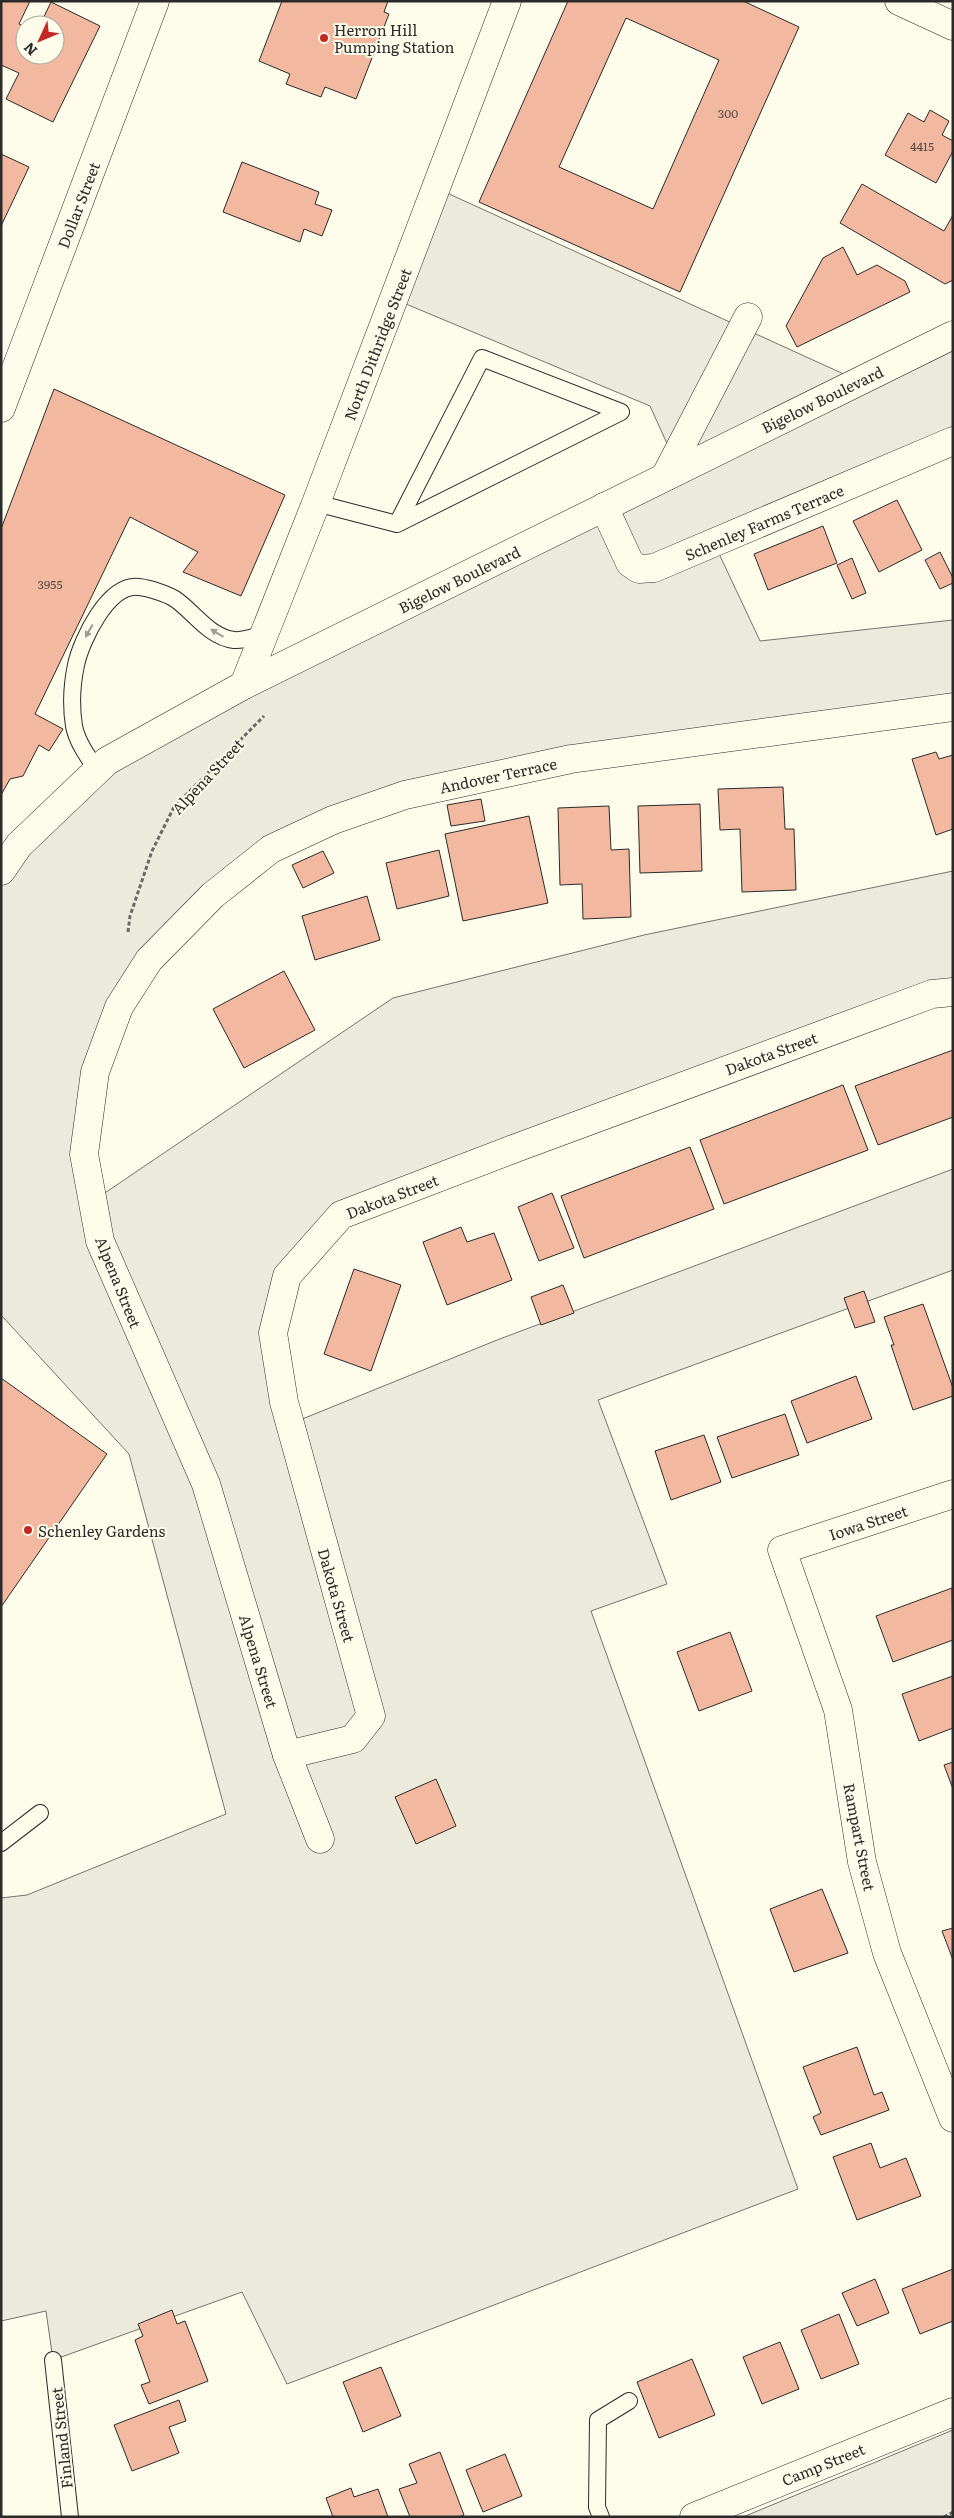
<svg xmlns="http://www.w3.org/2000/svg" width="954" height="2518" viewBox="0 0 954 2518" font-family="Literata,serif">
<rect width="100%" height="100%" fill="#fdfbea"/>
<g fill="#ecebdb" stroke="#74746e">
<path d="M436,188L859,381L953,335V441L714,543L760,641L953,620V708L405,795L272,849L149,960L95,1072L93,1201L393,998L644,935L953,871V992L369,1205L287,1276L273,1332L290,1424L497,1340L953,1169V1270L598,1400L667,1584L591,1611L798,2189L287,2384L242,2292L53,2360L46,2311L1,2321V1898L27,1895L226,1814L129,1454L1,1315V871L107,761L674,459L650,406L394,299Z"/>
<path d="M953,2430V2517H743Z"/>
</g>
<g fill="#f2b8a0" stroke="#2b2b2b" fill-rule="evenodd">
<path d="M1,1H30L19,24L25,27V55H55V25H40L51,2L100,26L53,122L6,99L19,73L1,65Z"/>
<path d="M282,1H388L384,12L389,14L356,99L325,87L321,97L286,84L290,74L259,61Z"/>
<path d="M568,1H743L799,27L680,292L479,202ZM626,18L719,60L653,209L559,167Z"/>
<path d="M930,110L949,121L942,135L953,141V151L936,183L885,155L908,113L924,122Z"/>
<path d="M1,154L29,167L1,226Z"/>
<path d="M242,162L319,192L315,204L332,210L322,236L304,229L300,242L223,212Z"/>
<path d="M862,184L944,231L953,215V280L945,284L840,223Z"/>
<path d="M843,247L857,275L877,265L905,281L910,292L797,347L786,326L823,258Z"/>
<path d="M54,389L285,495L241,596L183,572L198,552L130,517L35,714L63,729L49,751L39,745L23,776L10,779L1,795V529Z"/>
<path d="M897,500L922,550L879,572L853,521Z"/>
<path d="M823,526L837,563L768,590L754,554Z"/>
<path d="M940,552L953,578V583L940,589L925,560Z"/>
<path d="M852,558L866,593L852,599L837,565Z"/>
<path d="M936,752L939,759L953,755V829L936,835L912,759Z"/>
<path d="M783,787L785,829H794L796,890L742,892L740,829L720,830L718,789Z"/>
<path d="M481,799L485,821L451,826L447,805Z"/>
<path d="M700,804L702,871L640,873L638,806Z"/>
<path d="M609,806L611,850L629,849L631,917L583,919L582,884L560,885L558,808Z"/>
<path d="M529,816L548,903L463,921L445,834Z"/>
<path d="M439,850L449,896L397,909L386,863Z"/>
<path d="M323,851L334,873L303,888L292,865Z"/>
<path d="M367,896L380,940L315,960L302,916Z"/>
<path d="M284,971L315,1030L244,1068L213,1009Z"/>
<path d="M953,1050V1117L878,1145L855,1086Z"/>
<path d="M843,1085L868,1150L724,1204L700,1140Z"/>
<path d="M690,1147L714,1209L584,1258L561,1196Z"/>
<path d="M552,1193L574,1248L539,1261L518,1207Z"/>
<path d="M461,1227L467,1242L494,1233L512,1280L447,1305L423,1242Z"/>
<path d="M354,1269L401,1285L371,1371L324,1354Z"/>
<path d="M563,1285L574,1313L541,1325L531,1297Z"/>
<path d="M864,1291L875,1322L855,1328L844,1298Z"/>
<path d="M923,1304L953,1388V1396L913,1410L891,1345H894L884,1317Z"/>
<path d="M856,1376L872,1419L807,1443L791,1401Z"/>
<path d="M1,1378L107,1454L1,1607Z"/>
<path d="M785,1414L799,1455L732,1478L717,1437Z"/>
<path d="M704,1435L721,1482L671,1500L655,1451Z"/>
<path d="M952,1588L953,1640L893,1662L876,1616Z"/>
<path d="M730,1632L752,1691L699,1711L677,1652Z"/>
<path d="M953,1676V1728L919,1741L902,1694Z"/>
<path d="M953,1762V1789L944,1765Z"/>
<path d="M436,1779L456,1826L416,1844L395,1797Z"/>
<path d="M822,1889L848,1953L794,1972L770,1909Z"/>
<path d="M953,1928V1960L942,1931Z"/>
<path d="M857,2047L874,2095L882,2092L889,2110L821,2135L813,2117L821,2113L803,2067Z"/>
<path d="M871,2143L880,2168L906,2158L921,2196L857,2220L833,2157Z"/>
<path d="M953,2269V2321L920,2334L902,2289Z"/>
<path d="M875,2279L889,2313L857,2326L842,2293Z"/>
<path d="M172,2310L177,2324L185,2321L208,2381L149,2404L141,2385L150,2382L135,2340L143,2336L138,2324Z"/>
<path d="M839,2314L859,2364L821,2379L801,2330Z"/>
<path d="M780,2342L799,2389L762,2404L743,2357Z"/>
<path d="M692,2359L715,2415L659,2438L637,2382Z"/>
<path d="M381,2367L401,2416L363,2432L343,2382Z"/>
<path d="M179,2400L186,2421L169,2427L179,2453L132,2471L114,2425Z"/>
<path d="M440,2452L464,2515L458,2517H410L399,2489L417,2483L409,2464Z"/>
<path d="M505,2454L522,2496L483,2512L466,2470Z"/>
<path d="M351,2488L354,2497L378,2489L388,2517H333L326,2498Z"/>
</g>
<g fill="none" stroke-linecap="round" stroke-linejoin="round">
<defs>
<g id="lane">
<path d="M316,503L397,524L621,412L482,358L397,524"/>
<path d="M97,770C88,757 77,742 74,726C71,707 72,684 76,665C81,641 108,583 139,587C149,588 167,594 175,599C194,612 209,637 234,640C244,641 254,637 264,634"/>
<path d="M1,1843L40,1813"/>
<path d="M53,2360L70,2517"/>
<path d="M601,2517L597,2507L598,2420L629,2401"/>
</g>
<g id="street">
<path d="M1,408L155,1"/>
<path d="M665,477L748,317"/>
<path d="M604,507L630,563L639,569L654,568L953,441"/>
<path d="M244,685L316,503L507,1"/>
<path d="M953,1494L782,1550L838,1710L862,1862L887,1953L953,2118"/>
<path d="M287,1755L353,1739L371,1716L284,1402L273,1333L287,1276L341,1215L516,1148L932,994L953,992"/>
<path d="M320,1839L287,1755L206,1484L100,1241L84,1154L95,1072L119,1007L149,960L213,895L271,849L333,820L405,795L571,759L953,707"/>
<path d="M694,2517L953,2412"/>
</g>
<g id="secondary">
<path d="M899,1L953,26"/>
<path d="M1,871L19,845L107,761L244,685L953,335"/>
</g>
</defs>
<use href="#lane" stroke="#2b2b2b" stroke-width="18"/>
<use href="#street" stroke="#2b2b2b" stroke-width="29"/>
<use href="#secondary" stroke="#2b2b2b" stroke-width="29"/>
<g stroke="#6a6964" stroke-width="3" stroke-dasharray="4 2.5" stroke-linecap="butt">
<path d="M128,932L130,916L152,851L174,807L264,716"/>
<path d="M944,2517L953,2512"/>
</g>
<use href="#lane" stroke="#fdfbea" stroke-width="16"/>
<use href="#street" stroke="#fdfbea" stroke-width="28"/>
<use href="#secondary" stroke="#fdfbea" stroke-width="28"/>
</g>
<defs><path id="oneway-solid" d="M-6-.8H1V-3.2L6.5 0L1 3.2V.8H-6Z" transform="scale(1.25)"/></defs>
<g fill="#9e9d94">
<use href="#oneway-solid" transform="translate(89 631) rotate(119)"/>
<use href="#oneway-solid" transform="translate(217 633) rotate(-149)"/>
</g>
<g fill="#c62828" stroke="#fdfbea" stroke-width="2">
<circle cx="324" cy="38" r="5"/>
<circle cx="28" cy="1530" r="5"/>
</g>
<g text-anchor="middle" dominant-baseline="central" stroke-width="4" stroke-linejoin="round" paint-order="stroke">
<g font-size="12" fill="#5d4e48">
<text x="728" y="113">300</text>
<text x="922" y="146">4415</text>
<text x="50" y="584">3955</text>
</g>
<g font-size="15" fill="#2b2b2b" stroke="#fdfbea" text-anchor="start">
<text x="334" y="29">Herron Hill<tspan x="334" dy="17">Pumping Station</tspan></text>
<text x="38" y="1530">Schenley Gardens</text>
</g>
<g font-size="15" fill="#2b2b2b" stroke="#fdfbea">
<text transform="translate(78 205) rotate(-69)">Dollar Street</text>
<text transform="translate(377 344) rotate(-69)">North Dithridge Street</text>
<text transform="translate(822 399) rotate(-26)">Bigelow Boulevard</text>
<text transform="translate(764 522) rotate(-23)">Schenley Farms Terrace</text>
<text transform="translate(459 579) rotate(-26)">Bigelow Boulevard</text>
<text transform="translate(498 775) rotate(-12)">Andover Terrace</text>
<text transform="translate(207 776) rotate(-47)">Alpena Street</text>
<text transform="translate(771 1053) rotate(-20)">Dakota Street</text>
<text transform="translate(392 1196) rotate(-21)">Dakota Street</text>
<text transform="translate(119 1282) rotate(68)">Alpena Street</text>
<text transform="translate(868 1522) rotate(-18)">Iowa Street</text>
<text transform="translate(337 1595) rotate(74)">Dakota Street</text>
<text transform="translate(259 1661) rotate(73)">Alpena Street</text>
<text transform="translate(860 1837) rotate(79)">Rampart Street</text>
<text transform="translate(61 2438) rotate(-96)">Finland Street</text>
<text transform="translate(823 2464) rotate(-22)">Camp Street</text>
</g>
</g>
<rect width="954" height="2518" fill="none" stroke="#2b2b2b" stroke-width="5"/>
<g transform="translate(40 40) rotate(226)"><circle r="24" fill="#fdfbea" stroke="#a9a89e"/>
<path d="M0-4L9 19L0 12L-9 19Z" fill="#c62828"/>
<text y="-8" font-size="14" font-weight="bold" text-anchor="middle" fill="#2b2b2b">N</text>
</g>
</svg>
